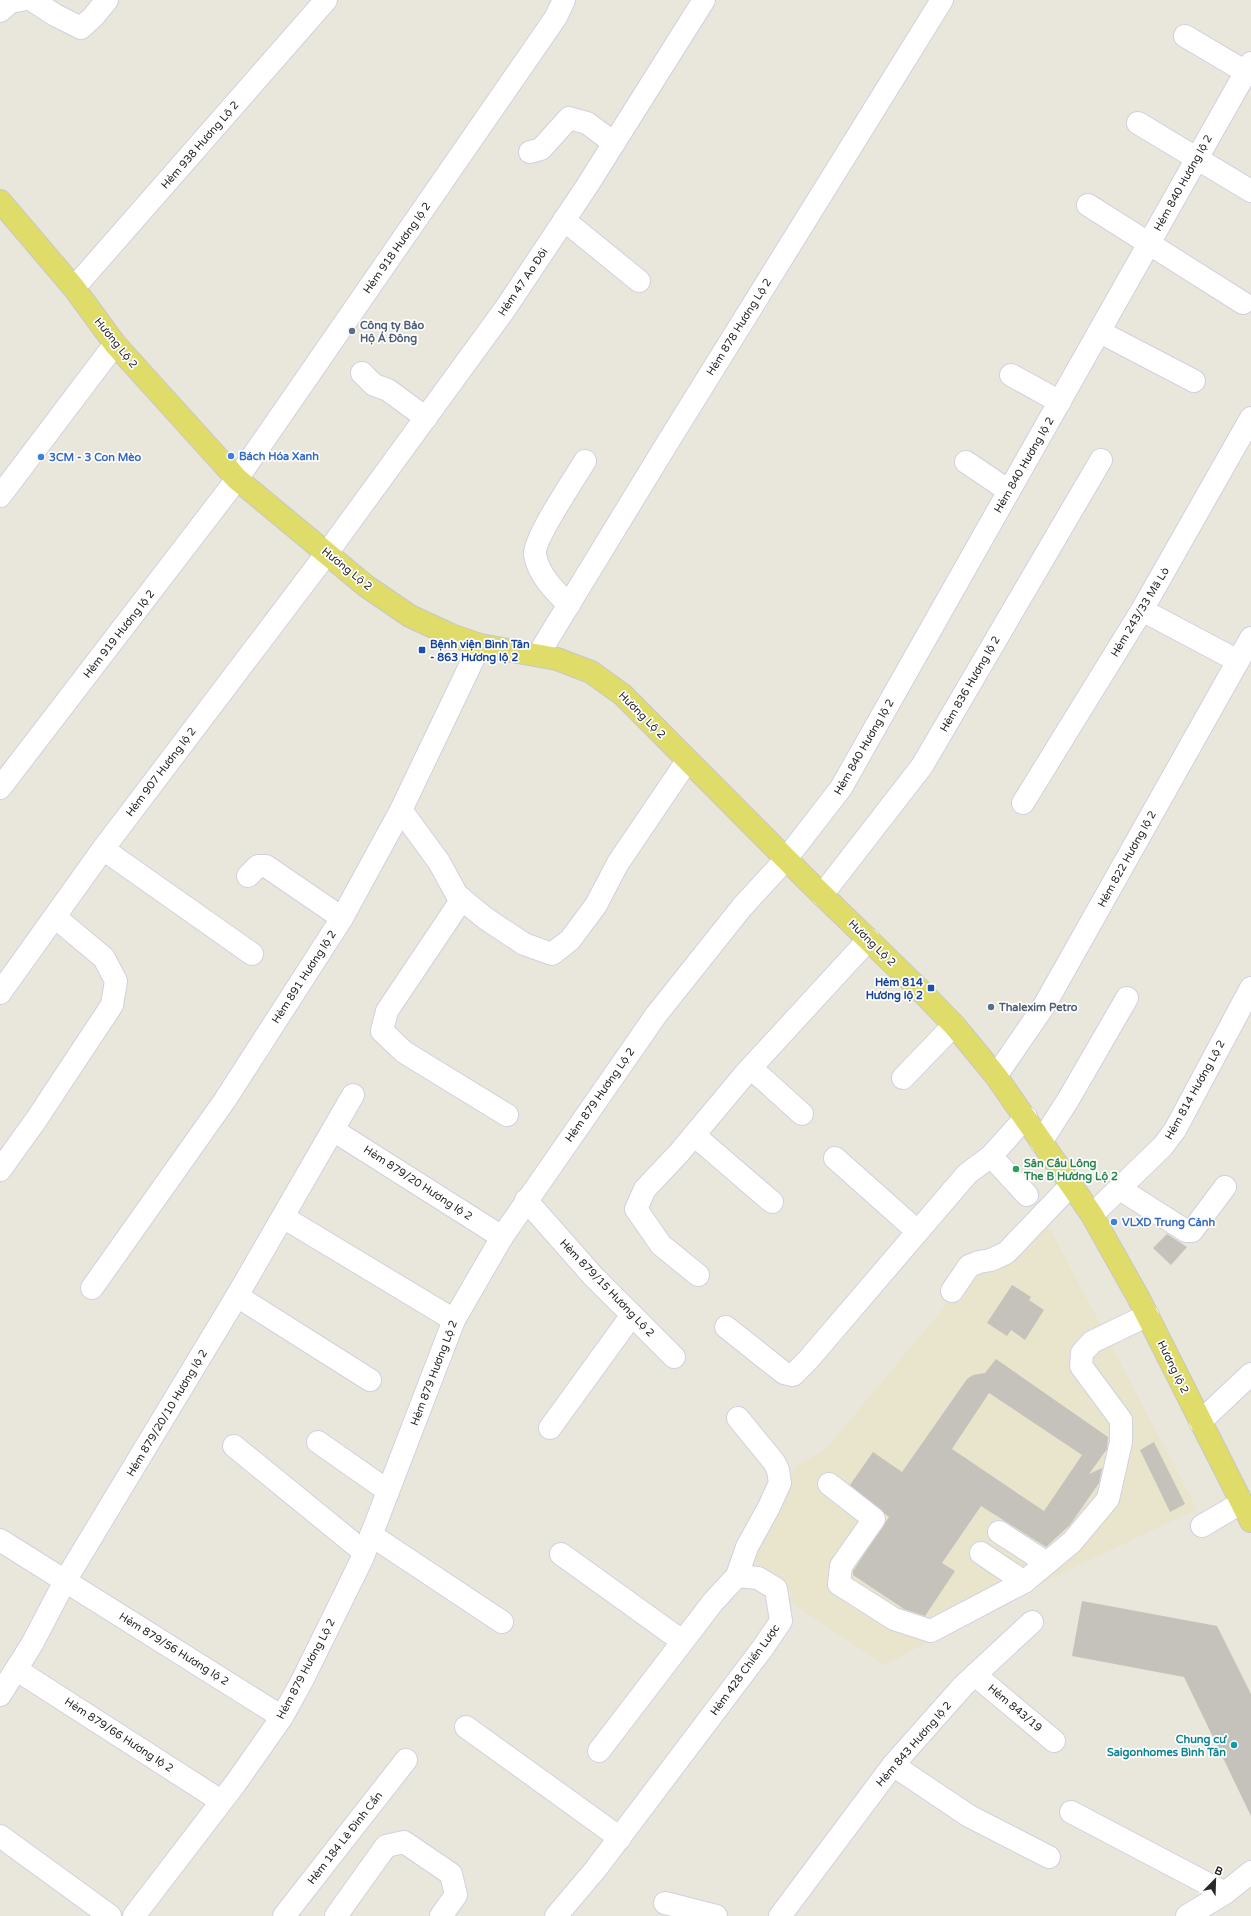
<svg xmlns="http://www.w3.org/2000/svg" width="1251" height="1916" viewBox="0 0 1251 1916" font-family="'Varela Round',sans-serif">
<rect width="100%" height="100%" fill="#e9e6db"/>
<path fill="#e9e5cc" d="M1046,1221L1197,1509L1052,1578L884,1665L790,1602L791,1592L748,1562L797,1465L825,1450L978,1267Z"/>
<g fill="#c4c2bb" fill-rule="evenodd">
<path d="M1167,1234L1187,1247L1171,1265L1153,1248Z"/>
<path d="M1012,1285L1031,1297L1029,1300L1044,1310L1025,1340L1011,1330L1007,1336L987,1323Z"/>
<path d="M996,1359L1108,1437L1107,1449L1089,1474L1102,1468L1099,1483L1070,1525L1046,1547L981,1506L942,1563L955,1571L925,1616L904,1609L853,1575V1571L889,1517L850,1485L873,1452L902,1472L967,1379L973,1375L985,1373ZM989,1393L1082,1455L1044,1511L952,1449Z"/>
<path d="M1154,1442L1185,1504L1170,1512L1140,1450Z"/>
<path d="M1082,1601L1217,1626L1251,1694V1816L1184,1677L1072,1656Z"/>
</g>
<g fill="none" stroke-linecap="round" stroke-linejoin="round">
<defs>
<g id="minor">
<path d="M32,0L55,15L81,28L93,17L107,0"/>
<path d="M0,11L10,2L21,0"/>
<path d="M1185,36L1251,75"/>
<path d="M1138,123L1251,191"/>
<path d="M530,152L541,149L569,118L587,123L614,143"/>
<path d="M1088,205L1243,303"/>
<path d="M564,220L639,281"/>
<path d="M74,288L326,0"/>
<path d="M1100,332L1194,381"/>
<path d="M362,373L374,385L388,390L426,418"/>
<path d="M1011,375L1060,402"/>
<path d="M966,462L1009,491"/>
<path d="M0,496L115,344"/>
<path d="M569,605C555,591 539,576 535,555C533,539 575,478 585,461"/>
<path d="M1142,610L1238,661"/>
<path d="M538,655L663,450L942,0"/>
<path d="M0,788L237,479L556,17L564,0"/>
<path d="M1023,803L1142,610L1251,418"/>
<path d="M401,810L439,862L457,895L485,918L524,944L552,954L570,940L596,905L618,863L687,761"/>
<path d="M103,849L252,954"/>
<path d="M248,876L258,866H266L342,918"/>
<path d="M822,895L922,766L1101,460"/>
<path d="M462,899L387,1011L382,1031L404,1052L507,1115"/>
<path d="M0,993L103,849L327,553L505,309L587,186L704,0"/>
<path d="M751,1068L802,1114"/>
<path d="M996,1076L1044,1006L1251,638"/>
<path d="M903,1078L954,1025"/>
<path d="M333,1130L502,1237"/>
<path d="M694,1135L772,1202"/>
<path d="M1041,1142L1068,1100L1127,998"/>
<path d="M991,1156L1027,1195"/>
<path d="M835,1158L917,1231"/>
<path d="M0,1170L36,1120L112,1005L116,981L104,958L55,917"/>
<path d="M1120,1189L1186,1231H1192L1225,1187"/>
<path d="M526,1200L593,1276L674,1357"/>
<path d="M1092,1215L1163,1146L1175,1130L1251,988"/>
<path d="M283,1217L454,1320"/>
<path d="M698,1275L661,1245L636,1209L645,1189L679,1153L745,1074L869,939"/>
<path d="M92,1288L225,1100L342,918L401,810L480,645"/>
<path d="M952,1291L969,1266L979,1262L991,1260L1006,1253L1072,1184"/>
<path d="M237,1296L370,1380"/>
<path d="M726,1327L784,1373L793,1375L808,1360L967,1174L991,1156L1026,1117"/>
<path d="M1200,1422L1251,1374"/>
<path d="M550,1428L632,1315"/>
<path d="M318,1442L388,1491"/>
<path d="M234,1446L364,1552"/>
<path d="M829,1484L874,1519L841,1566L839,1584L894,1619L931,1631L1024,1582L1072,1542L1108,1499L1121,1442V1420L1081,1366L1082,1353L1092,1342L1148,1315"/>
<path d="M1202,1526L1241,1503"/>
<path d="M999,1532L1047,1563"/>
<path d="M371,1535L502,1622"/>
<path d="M0,1540L282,1717"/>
<path d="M981,1553L1024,1582"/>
<path d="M561,1554L682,1641"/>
<path d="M17,1670L221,1801"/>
<path d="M975,1675L1054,1741"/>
<path d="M0,1695L32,1644L65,1581L237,1296L353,1095"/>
<path d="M466,1727L620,1838"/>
<path d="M599,1751L713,1602L737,1576L747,1547L769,1507L780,1483L778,1470L774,1462L738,1418"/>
<path d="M893,1765L969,1816L1049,1857"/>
<path d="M1071,1812L1225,1893"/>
<path d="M0,1836L110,1916"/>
<path d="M665,1903L716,1916"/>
<path d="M134,1916L235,1784L282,1717L302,1681L362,1559L454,1320L502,1237L656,1015L742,907L786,859L841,788L1251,63"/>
<path d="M284,1916L406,1760"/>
<path d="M336,1916L386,1846L404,1842L451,1874L456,1895L441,1916"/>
<path d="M556,1916L595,1870L762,1649L781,1621L776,1589L758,1578L737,1576"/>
<path d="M780,1916L893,1765L963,1686L1032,1622"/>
<path d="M1187,1916L1225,1893L1251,1872"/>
</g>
<path id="major" d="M0,201L74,288L115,344L237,479L366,586L410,616L451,635L480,645L557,659L591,672L623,695L806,879L919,989L954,1025L996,1076L1092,1215L1138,1297L1251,1521"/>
</defs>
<use href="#minor" stroke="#d1d1df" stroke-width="24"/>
<use href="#major" stroke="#c7c7c7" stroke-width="24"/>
<use href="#minor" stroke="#fff" stroke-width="22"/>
<use href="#major" stroke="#dfdc6a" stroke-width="22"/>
</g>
<g fill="#5c6f8a" stroke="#fff" stroke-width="1.5">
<circle cx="352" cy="331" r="4"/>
<circle cx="991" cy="1007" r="4"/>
</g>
<g fill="#3f7fe0" stroke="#fff" stroke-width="1.5">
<circle cx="231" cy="456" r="4"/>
<circle cx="41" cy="457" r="4"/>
<circle cx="1114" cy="1222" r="4"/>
</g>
<g fill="#1a4fb4" stroke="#fff" stroke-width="1.5">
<rect x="418" y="646" width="8" height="8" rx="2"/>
<rect x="927" y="984" width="8" height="8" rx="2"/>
</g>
<circle fill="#2e9e5b" stroke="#fff" stroke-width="1.5" cx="1016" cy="1169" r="4"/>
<circle fill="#0f9aa8" stroke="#fff" stroke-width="1.5" cx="1234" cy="1745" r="4"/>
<g text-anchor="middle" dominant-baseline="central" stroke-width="3.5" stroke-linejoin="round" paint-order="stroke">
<g font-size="11" fill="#282828" stroke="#fff">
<text transform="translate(200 145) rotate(-49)">Hẻm 938 Hương Lộ 2</text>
<text transform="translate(1183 183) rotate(-61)">Hẻm 840 Hương lộ 2</text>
<text transform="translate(397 248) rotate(-55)">Hẻm 918 Hương lộ 2</text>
<text transform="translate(523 282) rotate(-56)">Hẻm 47 Ao Đôi</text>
<text transform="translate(739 327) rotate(-58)">Hẻm 878 Hương Lộ 2</text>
<text transform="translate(116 343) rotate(51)">Hương Lộ 2</text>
<text transform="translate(1024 465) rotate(-60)">Hẻm 840 Hương lộ 2</text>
<text transform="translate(347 569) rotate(39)">Hương Lộ 2</text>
<text transform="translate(1140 612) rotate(-59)">Hẻm 243/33 Mã Lò</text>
<text transform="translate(119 634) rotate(-52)">Hẻm 919 Hương lộ 2</text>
<text transform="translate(970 684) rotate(-60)">Hẻm 836 Hương lộ 2</text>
<text transform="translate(642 715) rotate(45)">Hương Lộ 2</text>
<text transform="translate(864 747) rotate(-60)">Hẻm 840 Hương lộ 2</text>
<text transform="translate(161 772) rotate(-53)">Hẻm 907 Hương lộ 2</text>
<text transform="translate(1127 859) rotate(-61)">Hẻm 822 Hương lộ 2</text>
<text transform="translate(872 943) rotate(44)">Hương Lộ 2</text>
<text transform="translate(304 977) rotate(-57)">Hẻm 891 Hương lộ 2</text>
<text transform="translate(1195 1090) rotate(-61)">Hẻm 814 Hương Lộ 2</text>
<text transform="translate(600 1095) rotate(-55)">Hẻm 879 Hương Lộ 2</text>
<text transform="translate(418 1183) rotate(33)">Hẻm 879/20 Hương lộ 2</text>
<text transform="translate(607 1288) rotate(46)">Hẻm 879/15 Hương Lộ 2</text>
<text transform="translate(1173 1367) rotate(64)">Hương lộ 2</text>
<text transform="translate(434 1373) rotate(-69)">Hẻm 879 Hương Lộ 2</text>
<text transform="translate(167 1413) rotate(-59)">Hẻm 879/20/10 Hương lộ 2</text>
<text transform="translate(174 1649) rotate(32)">Hẻm 879/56 Hương lộ 2</text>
<text transform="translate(306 1669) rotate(-62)">Hẻm 879 Hương Lộ 2</text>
<text transform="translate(745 1670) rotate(-54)">Hẻm 428 Chiến Lược</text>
<text transform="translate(1015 1708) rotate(40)">Hẻm 843/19</text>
<text transform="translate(119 1735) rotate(33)">Hẻm 879/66 Hương lộ 2</text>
<text transform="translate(914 1744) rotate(-49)">Hẻm 843 Hương lộ 2</text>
<text transform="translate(345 1838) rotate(-52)">Hẻm 184 Lê Đình Cẩn</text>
</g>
<g font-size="11" font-weight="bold" fill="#4e5e75" stroke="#fff" text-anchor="start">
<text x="360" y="325">Công ty Bảo<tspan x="360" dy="13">Hộ Á Đông</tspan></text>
<text x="999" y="1007">Thalexim Petro</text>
</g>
<g font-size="11" font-weight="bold" fill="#366cbe" stroke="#fff" text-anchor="start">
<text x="239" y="456">Bách Hóa Xanh</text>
<text x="49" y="457">3CM - 3 Con Mèo</text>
<text x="1122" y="1222">VLXD Trung Cảnh</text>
</g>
<g font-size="11" font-weight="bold" fill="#164399" stroke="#fff" text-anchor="start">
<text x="430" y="644">Bệnh viện Bình Tân<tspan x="430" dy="13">- 863 Hương lộ 2</tspan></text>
<text x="923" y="982" text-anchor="end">Hẻm 814<tspan x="923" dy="13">Hương lộ 2</tspan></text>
</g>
<g font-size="11" font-weight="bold" fill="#27864d" stroke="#fff" text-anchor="start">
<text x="1024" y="1163">Sân Cầu Lông<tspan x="1024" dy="13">The B Hương Lộ 2</tspan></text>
</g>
<g font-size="11" font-weight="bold" fill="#0d838f" stroke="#fff" text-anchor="end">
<text x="1226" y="1739">Chung cư<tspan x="1226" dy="13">Saigonhomes Bình Tân</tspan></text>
</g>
</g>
<g transform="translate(1215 1880) rotate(23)" stroke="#ffffff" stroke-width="3" paint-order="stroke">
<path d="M0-3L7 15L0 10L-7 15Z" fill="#282828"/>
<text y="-6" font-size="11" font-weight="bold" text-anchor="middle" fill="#282828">B</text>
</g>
</svg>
